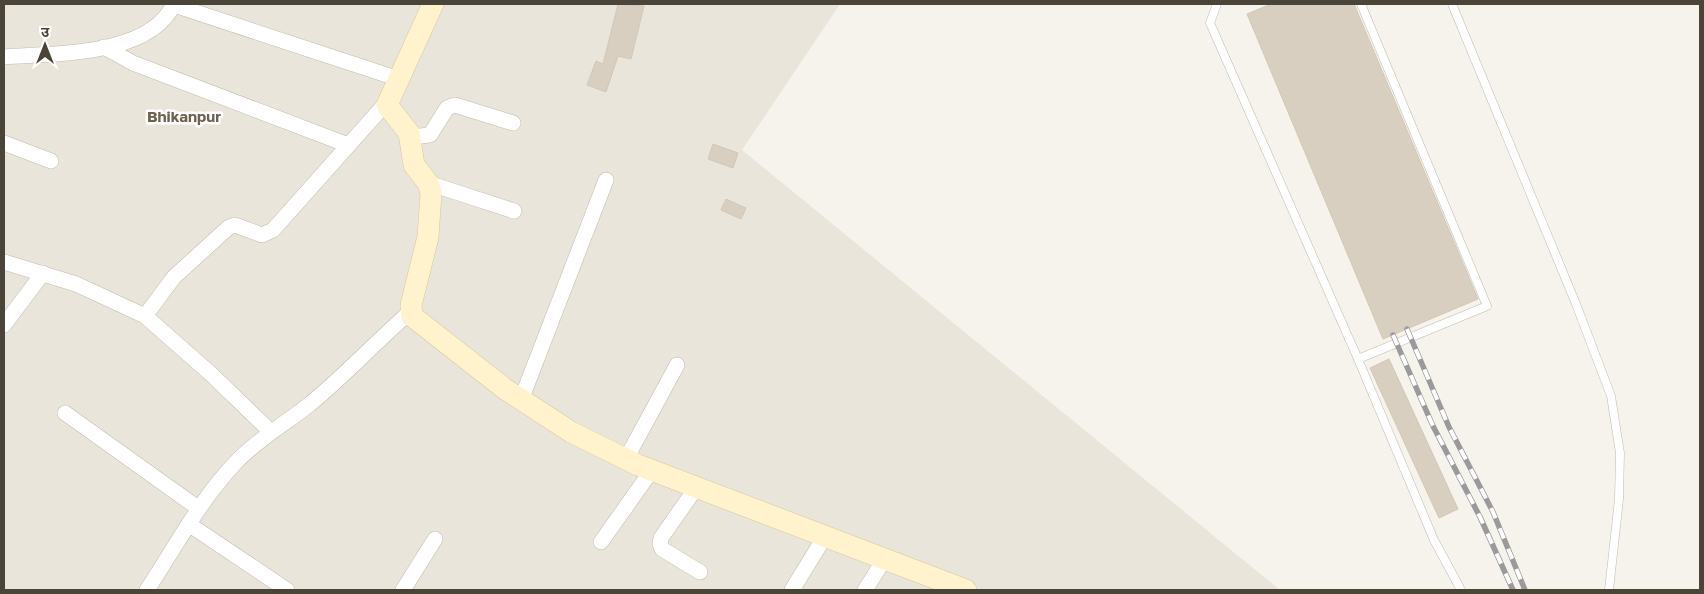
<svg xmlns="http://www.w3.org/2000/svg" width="1704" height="594" viewBox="0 0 1704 594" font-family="'Golos Text','Noto Sans Devanagari',sans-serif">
<rect width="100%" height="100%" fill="#f6f3ec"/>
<path fill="#eae5da" d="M4,4H840L742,150L1280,590H4Z"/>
<g fill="#d8cfc1" stroke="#d3c7b4">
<path d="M618,4L644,6L631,59L618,56L606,92L587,85L596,61L603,64Z"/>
<path d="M1271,4H1354L1478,299L1383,339L1247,14Z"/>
<path d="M713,144L738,153L733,168L708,159Z"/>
<path d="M726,199L746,208L741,219L721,210Z"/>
<path d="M1389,359L1458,509L1439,518L1370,368Z"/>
</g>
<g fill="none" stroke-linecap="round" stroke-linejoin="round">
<defs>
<g id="lane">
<path d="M1217,4L1210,23L1358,359L1434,540L1461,590"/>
<path d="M1452,4L1576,304L1611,396L1620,453L1619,499L1609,590"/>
<path d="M1358,359L1487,306L1361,4"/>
</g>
<g id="street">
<path d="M174,5L399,79"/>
<path d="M104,47L133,63L348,145"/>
<path d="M4,57C54,53 149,57 174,4"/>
<path d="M410,137L430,135L447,108L455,105L513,123"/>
<path d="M4,143L51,161"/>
<path d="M428,183L514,211"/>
<path d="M4,262L76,284L145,316L211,374L271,432"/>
<path d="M145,316L174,277L229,227L235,225L262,235L273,230L387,102"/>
<path d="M4,325L43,273"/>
<path d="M521,400L606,180"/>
<path d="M65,413L198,508"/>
<path d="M626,459L677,365"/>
<path d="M696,488L661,538L660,544L662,549L700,572"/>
<path d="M190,525L287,590"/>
<path d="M601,542L652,470"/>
<path d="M147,590C176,546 201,498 238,460C260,438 286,423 310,404C345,375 377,341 411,311"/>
<path d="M403,590L435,539"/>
<path d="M792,590L824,538"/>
<path d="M865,590L884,560"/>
</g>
<path id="secondary" d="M433,4L387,105L409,133L414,165L428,183L431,193L428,237L411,305L412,316L505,389L571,432L638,465L966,590"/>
</defs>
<use href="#lane" stroke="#c2bbae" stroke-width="9"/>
<use href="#street" stroke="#c2bbae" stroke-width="16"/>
<use href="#secondary" stroke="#d6c79b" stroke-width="22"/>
<use href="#lane" stroke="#fff" stroke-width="8"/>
<use href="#street" stroke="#fff" stroke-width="15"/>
<use href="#secondary" stroke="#fff3cd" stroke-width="21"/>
<defs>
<g id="rail">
<path d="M1407,329L1449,427L1493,512L1525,590"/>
<path d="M1393,335L1433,426L1480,517L1513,590"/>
</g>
</defs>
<use href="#rail" stroke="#9a9a9a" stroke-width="5.5"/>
<use href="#rail" stroke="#fff" stroke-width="4" stroke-dasharray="11" stroke-linecap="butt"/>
</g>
<g text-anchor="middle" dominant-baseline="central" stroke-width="5" stroke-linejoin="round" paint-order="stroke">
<g font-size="15" font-weight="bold" fill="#6e6250" stroke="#fff">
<text x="184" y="116">Bhikanpur</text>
</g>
</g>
<rect width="1704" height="594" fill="none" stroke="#4b4439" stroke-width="10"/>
<g transform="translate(45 45)" stroke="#ffffff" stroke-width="4" paint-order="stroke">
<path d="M0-4L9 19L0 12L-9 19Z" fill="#4b4439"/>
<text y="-8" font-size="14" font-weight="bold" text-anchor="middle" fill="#4b4439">उ</text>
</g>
</svg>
